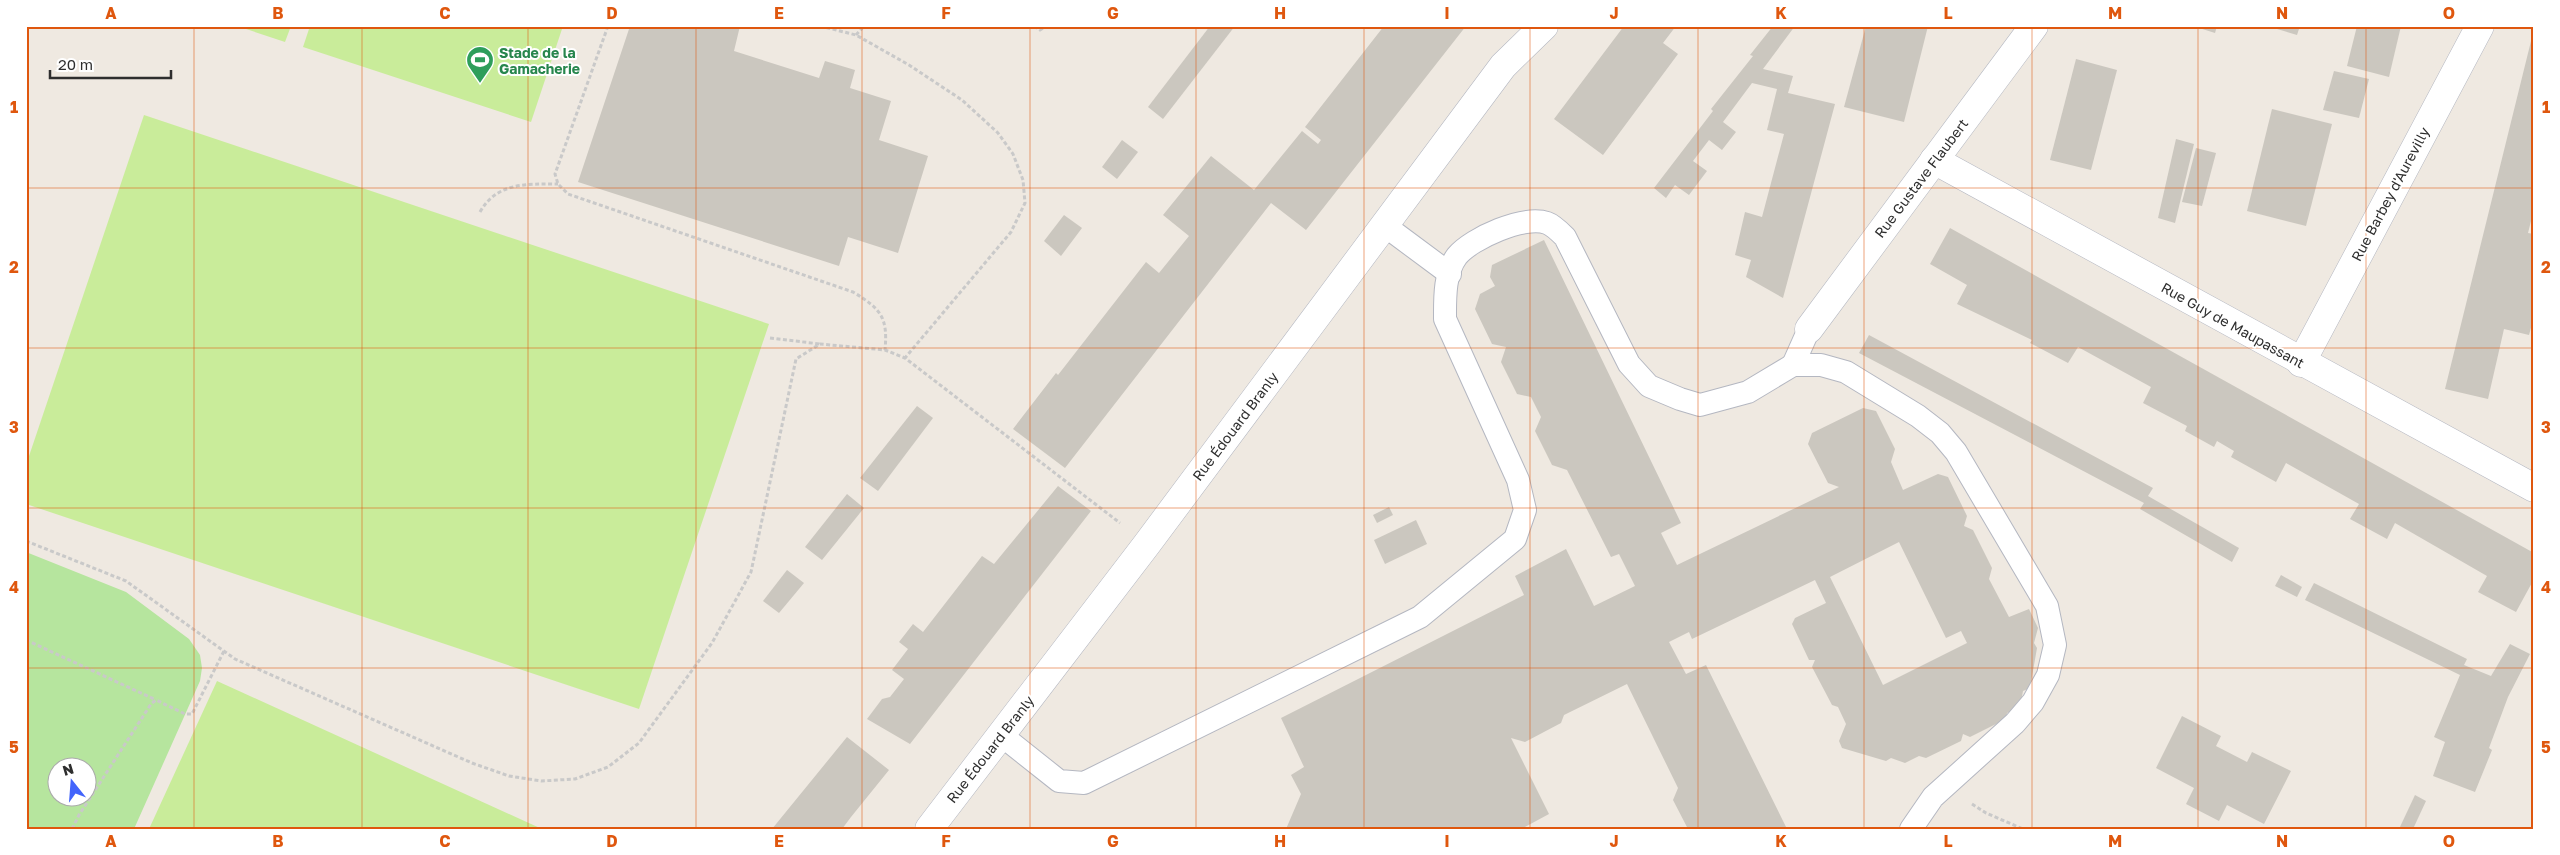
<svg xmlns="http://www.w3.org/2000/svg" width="2560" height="855" viewBox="0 0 2560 855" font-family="'Golos Text',sans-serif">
<rect width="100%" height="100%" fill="#efe9e1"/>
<path fill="#b6e59e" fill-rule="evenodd" d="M26,552L126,592L189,639L200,655L202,668L200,681L134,829H26ZM58,768H88V798H58Z"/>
<g fill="#c9ec9a">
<path d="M237,26H291L285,42Z"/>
<path d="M310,26H563L531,122L303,47Z"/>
<path d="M144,115L769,324L639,709L26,504V465Z"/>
<path d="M217,681L542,829H149Z"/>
</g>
<g fill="#cbc7bf" fill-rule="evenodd">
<path d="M630,26H658L665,29L666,26H740L734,51L819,78L825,61L855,70L850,88L891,101L879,140L928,156L898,253L848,237L839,266L578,182Z"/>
<path d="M1210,26H1235L1163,119L1148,107Z"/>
<path d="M1384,26H1466L1306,230L1271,203L1065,468L1013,429L1056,373L1058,375L1146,262L1159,273L1189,236L1163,215L1211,156L1254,190L1302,131L1318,144L1321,140L1305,127Z"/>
<path d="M1624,26H1676L1663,43L1678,54L1603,155L1554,119Z"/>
<path d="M1773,26H1795L1763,69L1793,76L1788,93L1835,104L1783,298L1746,277L1751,260L1735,255L1745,212L1762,217L1784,134L1767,130L1777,89L1752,83L1723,122L1736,132L1722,150L1709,140L1693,161L1707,171L1689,195L1675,185L1666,198L1654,188L1713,111L1711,109L1753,56L1750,55Z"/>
<path d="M1866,26H1928L1904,122L1844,107Z"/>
<path d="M2193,26H2217L2215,33Z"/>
<path d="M2267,26H2300L2297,35Z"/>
<path d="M2357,26H2401L2389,77L2347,66Z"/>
<path d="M2533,33L2534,209L2528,233L2534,234V285L2531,292L2534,293V317L2529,335L2504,329L2488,399L2445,389Z"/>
<path d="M2076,59L2117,70L2091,170L2050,160Z"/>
<path d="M2334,71L2369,79L2359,118L2323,110Z"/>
<path d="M2272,109L2332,124L2306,226L2247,211Z"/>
<path d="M2176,139L2194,144L2175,223L2158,218Z"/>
<path d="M1122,140L1138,152L1117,179L1102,167Z"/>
<path d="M2196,148L2216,153L2202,206L2182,202Z"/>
<path d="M1064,215L1082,228L1061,256L1044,241Z"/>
<path d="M1950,228L2534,553V579L2516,612L2478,592L2487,576L2395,523L2387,539L2350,519L2359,504L2286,463L2276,482L2231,457L2234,451L2217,441L2214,447L2185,431L2187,426L2143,403L2151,387L2078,347L2068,363L2030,343L2032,340L1957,304L1967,285L1930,264Z"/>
<path d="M1544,240L1681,523L1661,533L1677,565L1839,487L1828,483L1808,444L1812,433L1863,408L1876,411L1895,449L1891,462L1903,490L1938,474L1948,477L1967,516L1964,526L1973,530L1992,568L1989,579L2009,617L2029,609L2038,628L2034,643L2037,648L2030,688L2023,691L2020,707L2007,713L2006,719L1970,737L1963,734L1961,741L1926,758L1919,756L1905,763L1891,758L1886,761L1842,748L1839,741L1846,724L1838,707L1832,705L1812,667L1815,660H1809L1792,624L1795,618L1826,603L1815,580L1692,639L1689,632L1669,642L1686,674L1706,665L1787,829H1688L1673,800L1678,788L1627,684L1564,715L1561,723L1525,742L1511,738L1549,814L1521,829H1286L1301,794L1291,775L1304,767L1281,718L1524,595L1515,576L1566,549L1594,606L1635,586L1619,554L1611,557L1567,470L1552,465L1535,431L1541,417L1531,397L1517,394L1501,362L1506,347L1492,344L1475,309L1480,294L1495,286L1490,277L1492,265ZM1899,542L1946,638L1961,631L1967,643L1883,685L1830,577Z"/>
<path d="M1869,335L2153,488L2148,496L2239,548L2232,562L2140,509L2144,503L1859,353Z"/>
<path d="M917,406L933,418L878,491L860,478Z"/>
<path d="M1058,486L1091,511L910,744L867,719L882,699L890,697L904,679L892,670L908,649L899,642L913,624L923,632L982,556L994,564Z"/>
<path d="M847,494L864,508L822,560L805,547Z"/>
<path d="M1389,507L1393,515L1377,523L1373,515Z"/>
<path d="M1416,520L1427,544L1385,564L1374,540Z"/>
<path d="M787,570L804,583L779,613L763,601Z"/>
<path d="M2281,575L2302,587L2297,597L2275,586Z"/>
<path d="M2314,583L2467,659L2464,665L2491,676L2510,644L2530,654L2508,697L2489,748L2492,750L2475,792L2433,776L2445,742L2434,737L2460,675L2305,600Z"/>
<path d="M2182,716L2221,736L2216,746L2247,762L2252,752L2291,771L2264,824L2227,805L2219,821L2186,804L2194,788L2156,768Z"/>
<path d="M847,737L889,770L851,817L842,829H772Z"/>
<path d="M2415,795L2426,801L2413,829H2399Z"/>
</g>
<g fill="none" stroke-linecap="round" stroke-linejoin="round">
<defs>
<g id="lane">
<path d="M1384,225L1450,274"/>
<path d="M1793,365L1809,329"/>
<path d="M1001,735L1059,781L1084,783L1420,617L1515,539L1525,510L1518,480L1445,319C1445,300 1444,273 1457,256C1472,238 1524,215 1547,223C1553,225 1560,232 1565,237L1629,364L1649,386L1680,399L1700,405L1748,392L1793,365H1821L1846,372L1918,416L1940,433L1956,452L2047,606L2055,645L2048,675L2033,702L2015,723L1933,797L1911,829"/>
</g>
<g id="street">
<path d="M1934,160L2534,488"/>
<path d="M1809,329L2034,26"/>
<path d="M2301,363L2480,26"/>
</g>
<path id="secondary" d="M929,829L1147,544L1503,66L1544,26"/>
</defs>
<use href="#lane" stroke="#b4b7c1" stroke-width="24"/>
<use href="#street" stroke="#b4b7c1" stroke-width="29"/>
<use href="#secondary" stroke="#b4b7c1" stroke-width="29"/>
<g stroke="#c9c9c9" stroke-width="3" stroke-dasharray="4 2.5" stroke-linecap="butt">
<path d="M608,26L555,174L558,184L568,194L853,292C881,309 888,317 885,350"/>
<path d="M820,26L856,35L909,65L962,100L998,133L1013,154L1023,180L1025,203L1011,232L905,358"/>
<path d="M1034,26L1040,30L1046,26"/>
<path d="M856,35L864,26"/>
<path d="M480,212C497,182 527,184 558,184"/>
<path d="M770,338L820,344"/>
<path d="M26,541L126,581L235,659L472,763L509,776L541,781L575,779L608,767L639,743L712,643L751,572L796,359L820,344L885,350L905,358L1120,523"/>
<path d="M26,640L156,700"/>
<path d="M1972,804L1986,813L2023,829"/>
<path d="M72,829L79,815L151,704L156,700L185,714H192L224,651"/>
</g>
<use href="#lane" stroke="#fff" stroke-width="22"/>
<use href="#street" stroke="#fff" stroke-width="28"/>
<use href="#secondary" stroke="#fff" stroke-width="28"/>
</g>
<path fill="none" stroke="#df570e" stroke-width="1" stroke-opacity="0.55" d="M194,26V829M362,26V829M528,26V829M696,26V829M862,26V829M1030,26V829M1196,26V829M1364,26V829M1530,26V829M1698,26V829M1864,26V829M2032,26V829M2198,26V829M2366,26V829M26,188H2534M26,348H2534M26,508H2534M26,668H2534"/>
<defs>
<symbol id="stadium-pin" viewBox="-11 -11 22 30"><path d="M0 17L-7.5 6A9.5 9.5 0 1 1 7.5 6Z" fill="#2e9e5b" stroke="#fff"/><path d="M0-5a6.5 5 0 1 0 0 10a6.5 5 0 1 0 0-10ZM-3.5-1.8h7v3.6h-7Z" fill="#fff"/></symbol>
</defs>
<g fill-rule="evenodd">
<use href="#stadium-pin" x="464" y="44" width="32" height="43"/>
</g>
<g text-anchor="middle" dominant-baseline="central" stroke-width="4" stroke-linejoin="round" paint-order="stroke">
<g font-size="14" font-weight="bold" fill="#27864d" stroke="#fff" text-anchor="start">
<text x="499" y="52">Stade de la<tspan x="499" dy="16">Gamacherie</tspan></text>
</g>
<g font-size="14" fill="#2e2e2e" stroke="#fff">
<text transform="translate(1921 178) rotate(-53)">Rue Gustave Flaubert</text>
<text transform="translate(2390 194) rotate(-62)">Rue Barbey d'Aurevilly</text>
<text transform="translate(2233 325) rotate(29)">Rue Guy de Maupassant</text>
<text transform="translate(1235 426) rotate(-53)">Rue Édouard Branly</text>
<text transform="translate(990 749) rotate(-52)">Rue Édouard Branly</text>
</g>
</g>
<rect width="2560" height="855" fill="none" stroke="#ffffff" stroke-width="55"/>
<g transform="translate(72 782) rotate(343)"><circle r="24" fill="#ffffff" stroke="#ababab"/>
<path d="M0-4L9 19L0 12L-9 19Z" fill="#4264fb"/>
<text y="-8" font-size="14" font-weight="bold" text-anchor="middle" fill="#2e2e2e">N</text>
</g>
<path d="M50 70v8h121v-8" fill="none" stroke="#2e2e2e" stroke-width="2.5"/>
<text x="58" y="70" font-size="15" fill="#2e2e2e" stroke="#ffffff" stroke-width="4" paint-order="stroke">20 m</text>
<rect x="28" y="28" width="2504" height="800" fill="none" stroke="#df570e" stroke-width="2"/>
<g font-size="16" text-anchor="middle" font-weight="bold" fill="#df570e">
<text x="111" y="19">A</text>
<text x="278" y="19">B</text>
<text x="445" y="19">C</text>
<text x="612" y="19">D</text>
<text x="779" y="19">E</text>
<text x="946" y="19">F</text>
<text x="1113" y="19">G</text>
<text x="1280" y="19">H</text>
<text x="1447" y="19">I</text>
<text x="1614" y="19">J</text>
<text x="1781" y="19">K</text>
<text x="1948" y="19">L</text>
<text x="2115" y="19">M</text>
<text x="2282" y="19">N</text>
<text x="2449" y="19">O</text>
<text x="14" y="113">1</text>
<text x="2546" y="113">1</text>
<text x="14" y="273">2</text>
<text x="2546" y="273">2</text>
<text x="14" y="433">3</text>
<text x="2546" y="433">3</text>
<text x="14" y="593">4</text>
<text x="2546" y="593">4</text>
<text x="14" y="753">5</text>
<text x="2546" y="753">5</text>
<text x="111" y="847">A</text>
<text x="278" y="847">B</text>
<text x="445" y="847">C</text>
<text x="612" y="847">D</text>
<text x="779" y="847">E</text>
<text x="946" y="847">F</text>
<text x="1113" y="847">G</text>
<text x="1280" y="847">H</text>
<text x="1447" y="847">I</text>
<text x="1614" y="847">J</text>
<text x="1781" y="847">K</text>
<text x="1948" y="847">L</text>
<text x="2115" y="847">M</text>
<text x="2282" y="847">N</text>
<text x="2449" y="847">O</text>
</g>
</svg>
